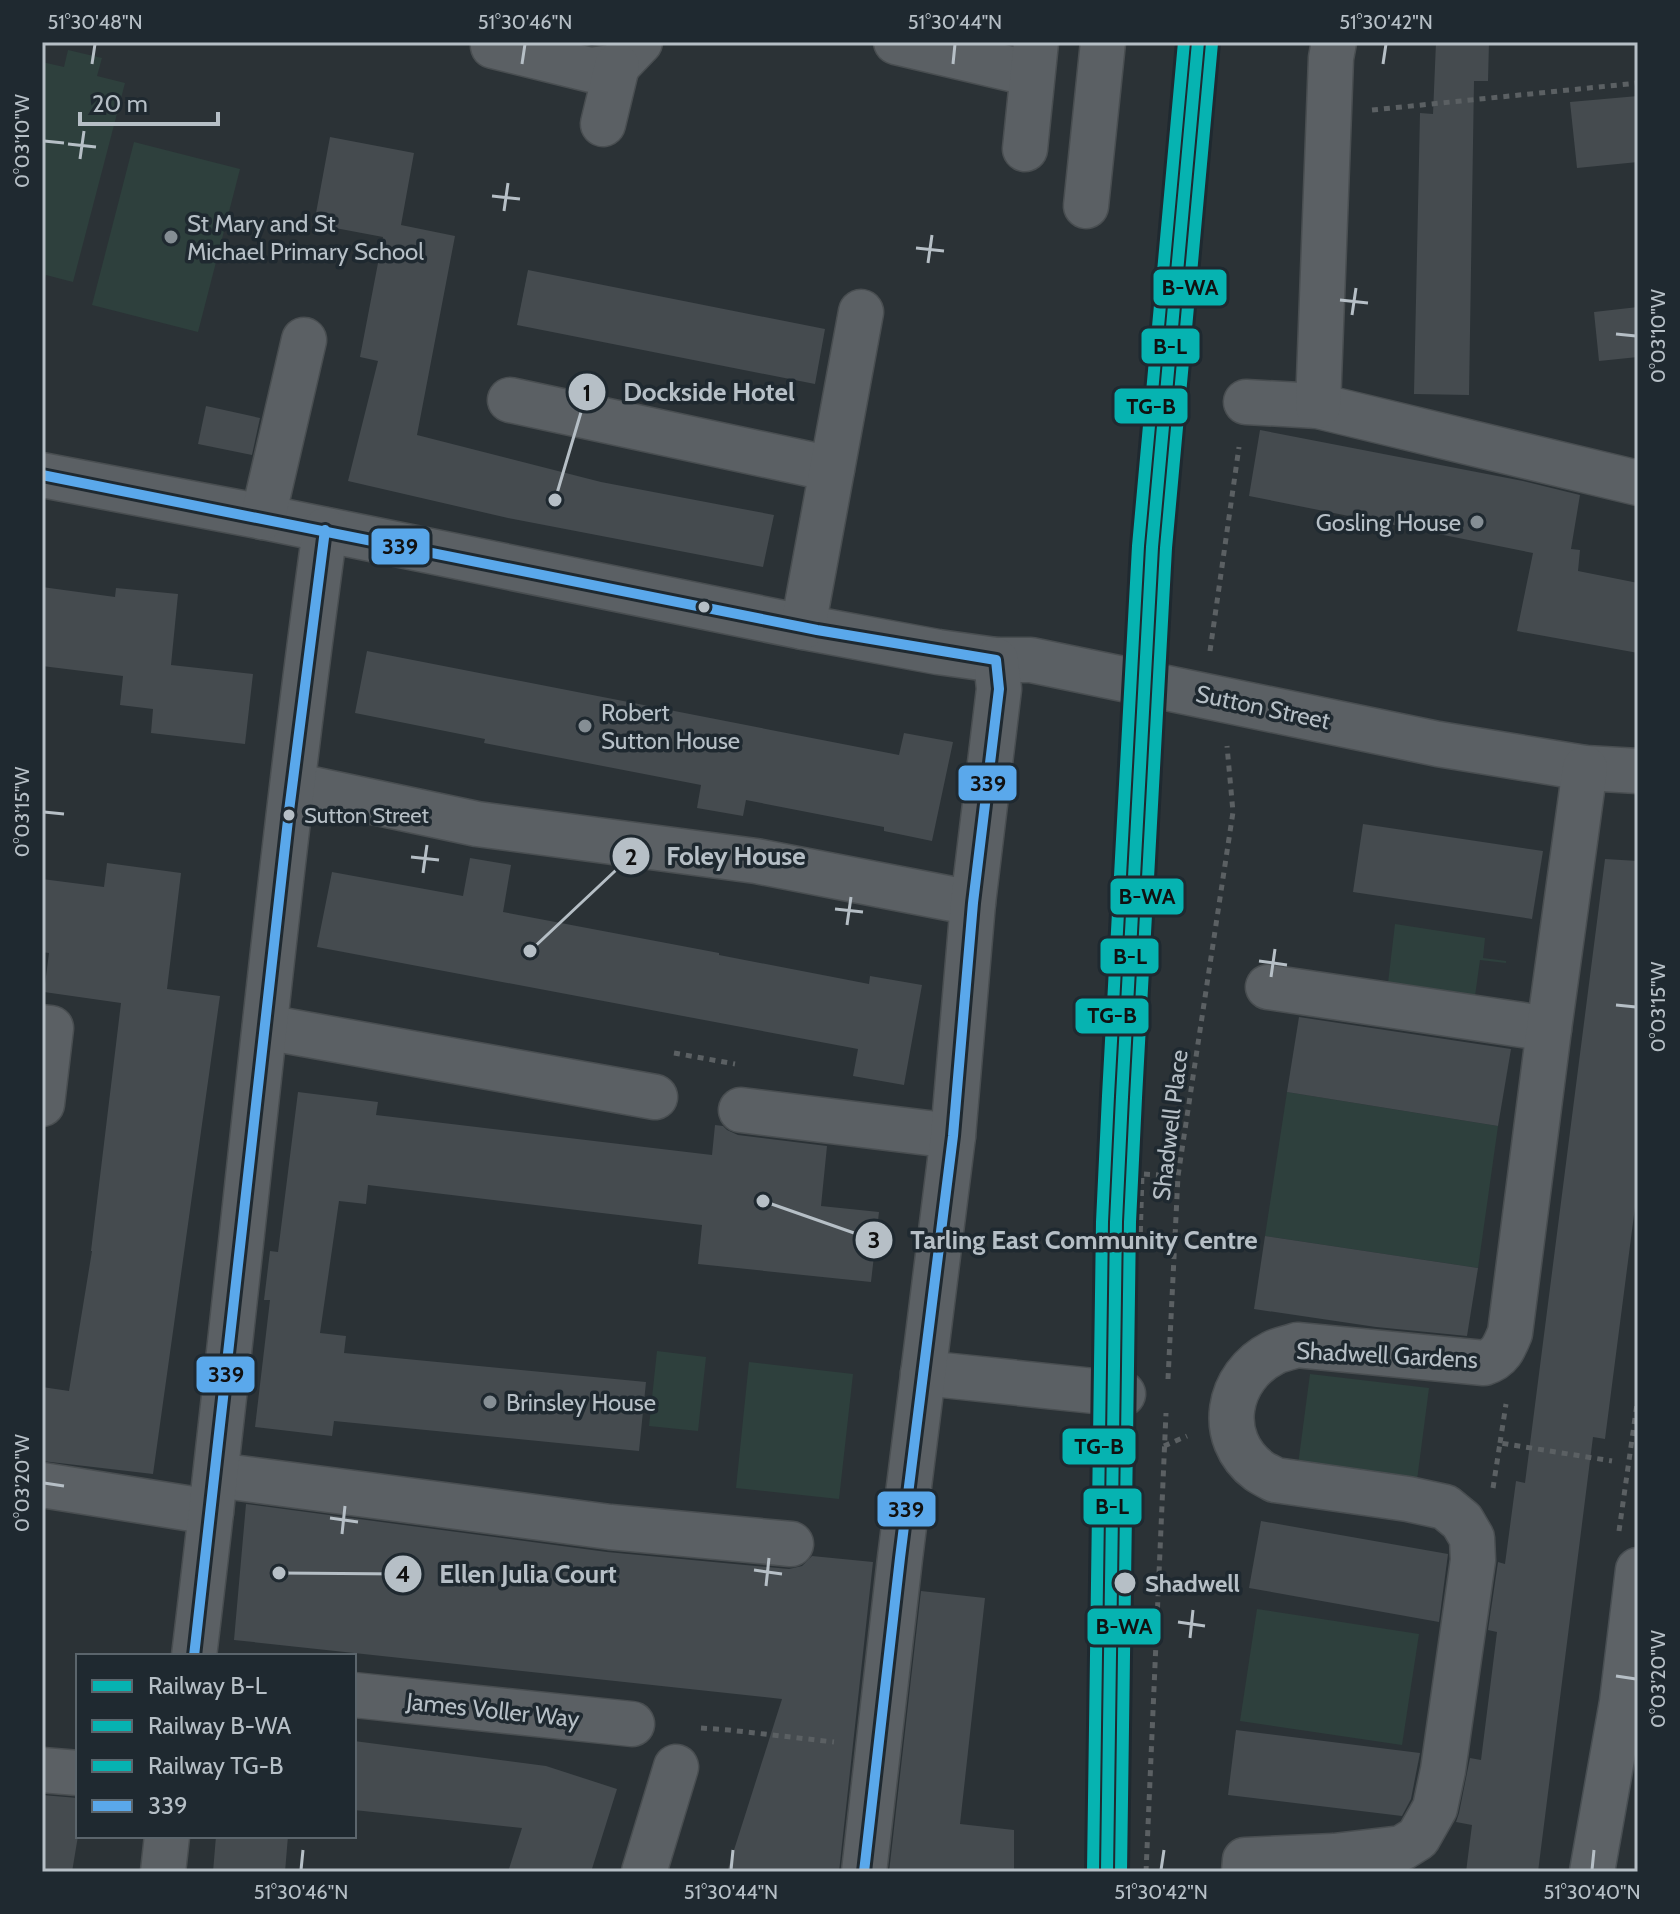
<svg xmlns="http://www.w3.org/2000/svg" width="1680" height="1914" viewBox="0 0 1680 1914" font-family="Cabin,sans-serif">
<rect width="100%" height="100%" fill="#2b3236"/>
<g fill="#2e403d">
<path d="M68,50L102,58L97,76L125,83L73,282L46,275L42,288V62L64,67Z"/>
<path d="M134,142L240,169L198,332L92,305Z"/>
<path d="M1395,924L1485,938L1483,958L1506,961V963L1480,960L1475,996L1388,983Z"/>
<path d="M1287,1092L1498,1126L1478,1268L1265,1236Z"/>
<path d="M657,1351L706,1357L698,1431L649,1426Z"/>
<path d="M749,1362L853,1374L839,1499L736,1488Z"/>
<path d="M1310,1374L1429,1388L1417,1480L1298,1465Z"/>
<path d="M1257,1609L1419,1634L1402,1745L1240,1721Z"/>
</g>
<g fill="#454b4f">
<path d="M1436,42H1489L1488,81H1474L1469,395L1414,394L1420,113L1433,114Z"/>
<path d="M1638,96V162L1577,168L1570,102Z"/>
<path d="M330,137L414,153L401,225L455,236L417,435L601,482L774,515L763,567L508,518L348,481L378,361L360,357L383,237L314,224Z"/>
<path d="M528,270L825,329L815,384L517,325Z"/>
<path d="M1638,307V357L1599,361L1594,312Z"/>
<path d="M206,406L260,418L252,455L198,444Z"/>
<path d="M1260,430L1523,481L1580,495L1571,549L1580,550L1578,571L1638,583V653L1517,631L1533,553L1249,496Z"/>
<path d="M42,587L115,597L116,588L178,594L171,665L253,674L245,744L151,733L153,709L120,705L123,676L42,666Z"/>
<path d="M367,651L899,755L904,733L953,742L932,841L884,831V827L746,800L743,816L697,808L701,785L484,743L485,739L355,713Z"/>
<path d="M1363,824L1543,851L1532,919L1353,892Z"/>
<path d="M470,858L511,865L503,912L719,953V955L869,984L870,976L922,985L904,1085L853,1076L858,1049L317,947L332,872L463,896Z"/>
<path d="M1605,859L1638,861V1184L1605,1439L1593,1437L1538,1872H1466L1472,1825L1456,1822L1459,1813L1470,1758L1481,1760L1497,1632L1488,1630L1498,1562L1505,1564L1516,1481L1525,1483Z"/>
<path d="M107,863L181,873L167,989L220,996L153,1474L42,1461V1387L69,1391L92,1251H91L121,1003L44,992L49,953L42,952V879L104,887Z"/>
<path d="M1299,1017L1511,1049L1498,1126L1287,1092Z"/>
<path d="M298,1092L378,1102L376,1115L712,1155L715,1125L723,1126L727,1130L738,1135L827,1146L821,1206L879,1212L871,1282L698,1264L702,1225L368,1185L366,1204L339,1201L320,1333L346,1336L344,1353L646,1382L639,1451L334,1421L332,1436L255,1427L270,1300H264L270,1251L278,1252Z"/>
<path d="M1265,1236L1478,1268L1467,1336L1376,1327L1254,1309Z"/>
<path d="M246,1504L607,1552L789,1569L802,1566L812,1556L873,1562L839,1872H727L782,1699L234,1640Z"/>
<path d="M1261,1521L1448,1554L1439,1622L1249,1588Z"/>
<path d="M921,1591L985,1598L960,1824L1014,1830V1872H889Z"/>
<path d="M1236,1730L1420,1753L1411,1799L1402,1816L1228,1795Z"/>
<path d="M354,1741L546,1766L617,1789L591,1872H508L522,1828L354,1810Z"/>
<path d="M42,1795L78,1798V1836L72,1872H42Z"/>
<path d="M216,1836H288L285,1872H213Z"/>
</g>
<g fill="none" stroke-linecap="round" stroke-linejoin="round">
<defs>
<g id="minor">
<path d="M896,42L1032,74"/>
<path d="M493,46L591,70L617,66L640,42"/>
<path d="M603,124L617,66"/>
<path d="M1025,149L1036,42"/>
<path d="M1086,206L1103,42"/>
<path d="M510,400L832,469"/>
<path d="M1246,402L1318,406L1638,483"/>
<path d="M1318,406L1331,58L1334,42"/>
<path d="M42,475L263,517L803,627L938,652L996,660H1031L1438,744L1585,768L1638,771"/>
<path d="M263,517L304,340"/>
<path d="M803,627L861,312"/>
<path d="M293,785L477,824L756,861L973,903"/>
<path d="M1268,987L1549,1029"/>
<path d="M42,1027L51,1028L42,1104"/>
<path d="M265,1027L655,1097"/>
<path d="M741,1110L953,1136"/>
<path d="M923,1373L1123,1394"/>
<path d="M216,1475L610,1527L791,1544"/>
<path d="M42,1485L211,1512"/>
<path d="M194,1656C240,1281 273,905 325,530"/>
<path d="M354,1695L632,1724"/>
<path d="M42,1770L78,1773"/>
<path d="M163,1872L167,1836"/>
<path d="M644,1872L676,1767"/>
<path d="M864,1872L900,1558L953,1136L973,903L999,689L996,660"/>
<path d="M1244,1872L1245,1860L1334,1856L1402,1848L1418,1838L1435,1808L1443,1770L1473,1560L1472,1538L1462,1521L1445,1507L1408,1499L1275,1480C1270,1477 1263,1474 1259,1471C1215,1438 1227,1376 1273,1353C1280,1349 1289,1348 1297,1345L1484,1363C1500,1358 1504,1348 1510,1333L1549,1029L1585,768"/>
</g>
<path id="major" d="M1592,1872L1622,1702L1638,1570"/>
</defs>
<use href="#minor" stroke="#494e51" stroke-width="47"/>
<use href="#major" stroke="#494f53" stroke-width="47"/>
<g stroke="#5b6063" stroke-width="5" stroke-dasharray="6 6" stroke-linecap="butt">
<path d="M1372,110L1638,83"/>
<path d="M1210,651L1239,447"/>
<path d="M674,1053L735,1064"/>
<path d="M1140,1244L1142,1174L1178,1176"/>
<path d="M1168,1379L1178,1176L1233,812L1227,746"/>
<path d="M1500,1443L1506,1404"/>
<path d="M1164,1446L1187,1436"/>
<path d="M1493,1488L1500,1443L1612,1461"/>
<path d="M1619,1531L1638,1397"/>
<path d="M701,1728L729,1730L834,1742"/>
<path d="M1146,1872L1166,1413"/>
</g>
<use href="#minor" stroke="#5b6064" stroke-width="44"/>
<use href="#major" stroke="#5d6266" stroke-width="44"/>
<defs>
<g id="bus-1">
<path d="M42,475L817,630L996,660L999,689L973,903L953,1136L900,1558L864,1872"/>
<path d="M194,1656L289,811L325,530"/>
</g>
</defs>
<use href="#bus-1" stroke="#1f2930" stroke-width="16"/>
<use href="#bus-1" stroke="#5aa8eb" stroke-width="10"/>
<defs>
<path id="rail-1" d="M1107,1872L1116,1222L1122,1097L1152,547L1198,42"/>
<path id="rail-2" d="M1121,1872L1130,1222L1136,1098L1166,548L1212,43"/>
<path id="rail-3" d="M1093,1872L1102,1222L1108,1096L1138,546L1184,42"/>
</defs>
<use href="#rail-1" stroke="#1f2930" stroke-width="18"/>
<use href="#rail-2" stroke="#1f2930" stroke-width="18"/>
<use href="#rail-3" stroke="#1f2930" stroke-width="18"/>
<use href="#rail-1" stroke="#06b3b1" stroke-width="12"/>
<use href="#rail-2" stroke="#06b3b1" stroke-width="12"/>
<use href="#rail-3" stroke="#06b3b1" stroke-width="12"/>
</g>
<path fill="none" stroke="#b6bfc6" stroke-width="3" d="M92,64L95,44M522,64L525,44M953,64L955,44M1383,64L1386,44M44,141L64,143M68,144L96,147M80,159L84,131M492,196L520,199M504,211L508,183M916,248L944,251M928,263L932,235M1340,300L1368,303M1352,315L1356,288M1616,334L1636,336M44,812L64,814M411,857L439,860M423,873L427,845M835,909L863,912M847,925L851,897M1259,961L1287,965M1271,977L1275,949M1616,1005L1636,1007M44,1483L64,1486M330,1518L358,1522M342,1534L345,1506M754,1570L782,1574M766,1586L769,1558M1178,1622L1205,1626M1190,1638L1193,1610M1616,1676L1636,1679M301,1870L303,1850M731,1870L733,1850M1161,1870L1164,1850M1592,1870L1594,1850"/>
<g fill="#858e94" stroke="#1f2930" stroke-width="3">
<circle cx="171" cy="237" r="8"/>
<circle cx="1477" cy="522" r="8"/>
<circle cx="585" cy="726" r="8"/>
<circle cx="490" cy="1402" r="8"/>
</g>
<g fill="#b6bfc6" stroke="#1f2930" stroke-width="3">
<circle cx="704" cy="607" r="7"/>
<circle cx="289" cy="815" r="7"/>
<circle cx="1125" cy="1583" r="12"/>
</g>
<g text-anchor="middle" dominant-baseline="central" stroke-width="7" stroke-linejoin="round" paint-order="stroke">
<g font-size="22" fill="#b6bfc6" stroke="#1f2930" text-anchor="start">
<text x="304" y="815">Sutton Street</text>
</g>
<g font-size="24" fill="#b6bfc6" stroke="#1f2930" text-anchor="start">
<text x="187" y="223">St Mary and St<tspan x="187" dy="28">Michael Primary School</tspan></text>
<text x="1461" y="522" text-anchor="end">Gosling House</text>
<text x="601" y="712">Robert<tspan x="601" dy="28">Sutton House</tspan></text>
<text x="506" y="1402">Brinsley House</text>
</g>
<g font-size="24" fill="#b6bfc6" stroke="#1f2930">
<text transform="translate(1263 707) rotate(12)">Sutton Street</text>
<text transform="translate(1170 1125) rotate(-83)">Shadwell Place</text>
<text transform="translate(1387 1355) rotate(3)">Shadwell Gardens</text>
<text transform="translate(493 1710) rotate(6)">James Voller Way</text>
</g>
<g font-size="24" font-weight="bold" fill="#b6bfc6" stroke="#1f2930" text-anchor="start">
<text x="1145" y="1583">Shadwell</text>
</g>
</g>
<path fill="none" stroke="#b6bfc6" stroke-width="3" d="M555 500L587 392M530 951L631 856M763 1201L874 1240M279 1573L403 1574"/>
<g fill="#b6bfc6" stroke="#1f2930" stroke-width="3">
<circle cx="555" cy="500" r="8"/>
<circle cx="530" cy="951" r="8"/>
<circle cx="763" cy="1201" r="8"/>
<circle cx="279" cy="1573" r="8"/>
<circle cx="587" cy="392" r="20"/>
<circle cx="631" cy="856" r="20"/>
<circle cx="874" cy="1240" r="20"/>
<circle cx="403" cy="1574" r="20"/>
</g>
<g font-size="24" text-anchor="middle" font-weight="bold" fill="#111">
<text x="587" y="401">1</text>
<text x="631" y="865">2</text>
<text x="874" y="1248">3</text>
<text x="403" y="1582">4</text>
</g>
<g font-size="26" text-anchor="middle" font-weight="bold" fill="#b6bfc6" stroke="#1f2930" stroke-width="7" stroke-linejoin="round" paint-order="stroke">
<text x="709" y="401">Dockside Hotel</text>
<text x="736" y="865">Foley House</text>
<text x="1084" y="1249">Tarling East Community Centre</text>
<text x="528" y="1583">Ellen Julia Court</text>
</g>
<g stroke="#1f2930" stroke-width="3">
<rect x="1152" y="268" width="76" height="39" rx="8" fill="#06b3b1"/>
<rect x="1140" y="327" width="61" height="38" rx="8" fill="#06b3b1"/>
<rect x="1113" y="387" width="76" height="38" rx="8" fill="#06b3b1"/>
<rect x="370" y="527" width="61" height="39" rx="8" fill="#5aa8eb"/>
<rect x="957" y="764" width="61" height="38" rx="8" fill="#5aa8eb"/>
<rect x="1109" y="877" width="76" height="39" rx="8" fill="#06b3b1"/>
<rect x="1099" y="937" width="61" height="38" rx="8" fill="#06b3b1"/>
<rect x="1074" y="997" width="76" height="38" rx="8" fill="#06b3b1"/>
<rect x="195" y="1355" width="61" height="39" rx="8" fill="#5aa8eb"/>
<rect x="1061" y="1427" width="76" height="39" rx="8" fill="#06b3b1"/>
<rect x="1082" y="1487" width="61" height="39" rx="8" fill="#06b3b1"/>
<rect x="876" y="1490" width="61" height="38" rx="8" fill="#5aa8eb"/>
<rect x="1086" y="1607" width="76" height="39" rx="8" fill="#06b3b1"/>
</g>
<g font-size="22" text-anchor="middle" font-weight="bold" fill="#111">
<text x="1190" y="295">B-WA</text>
<text x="1170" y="354">B-L</text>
<text x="1151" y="414">TG-B</text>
<text x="400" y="554">339</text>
<text x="988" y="791">339</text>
<text x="1147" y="904">B-WA</text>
<text x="1130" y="964">B-L</text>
<text x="1112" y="1023">TG-B</text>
<text x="226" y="1382">339</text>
<text x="1099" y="1454">TG-B</text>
<text x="1112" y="1514">B-L</text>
<text x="906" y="1517">339</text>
<text x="1124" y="1634">B-WA</text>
</g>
<rect width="1680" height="1914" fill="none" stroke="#1f2930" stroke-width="88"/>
<rect x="76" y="1654" width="280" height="184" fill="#1f2930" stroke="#5b656c" stroke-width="2"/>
<rect x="92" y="1680" width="40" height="12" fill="#06b3b1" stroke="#5b656c" stroke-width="2"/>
<text x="148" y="1694" font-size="24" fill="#b6bfc6">Railway B-L</text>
<rect x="92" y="1720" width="40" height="12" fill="#06b3b1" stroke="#5b656c" stroke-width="2"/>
<text x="148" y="1734" font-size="24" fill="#b6bfc6">Railway B-WA</text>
<rect x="92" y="1760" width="40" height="12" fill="#06b3b1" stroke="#5b656c" stroke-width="2"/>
<text x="148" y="1774" font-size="24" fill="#b6bfc6">Railway TG-B</text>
<rect x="92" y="1800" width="40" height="12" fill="#5aa8eb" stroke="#5b656c" stroke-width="2"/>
<text x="148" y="1814" font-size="24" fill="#b6bfc6">339</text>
<path d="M80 112v12h138v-12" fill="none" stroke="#b6bfc6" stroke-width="4"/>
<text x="92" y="112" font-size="24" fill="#b6bfc6" stroke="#1f2930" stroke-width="6" paint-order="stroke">20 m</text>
<rect x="44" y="44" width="1592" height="1826" fill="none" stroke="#b6bfc6" stroke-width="3"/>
<g font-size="20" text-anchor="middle" fill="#b6bfc6">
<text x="95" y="29">51°30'48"N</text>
<text x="525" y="29">51°30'46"N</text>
<text x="955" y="29">51°30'44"N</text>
<text x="1386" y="29">51°30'42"N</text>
<text transform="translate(22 141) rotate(-90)" y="7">0°03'10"W</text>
<text transform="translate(1658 336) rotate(-90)" y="7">0°03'10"W</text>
<text transform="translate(22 812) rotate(-90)" y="7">0°03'15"W</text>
<text transform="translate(1658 1007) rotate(-90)" y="7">0°03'15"W</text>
<text transform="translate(22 1483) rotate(-90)" y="7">0°03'20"W</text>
<text transform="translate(1658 1679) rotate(-90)" y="7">0°03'20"W</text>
<text x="301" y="1899">51°30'46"N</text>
<text x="731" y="1899">51°30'44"N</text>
<text x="1161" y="1899">51°30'42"N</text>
<text x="1592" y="1899">51°30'40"N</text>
</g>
</svg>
